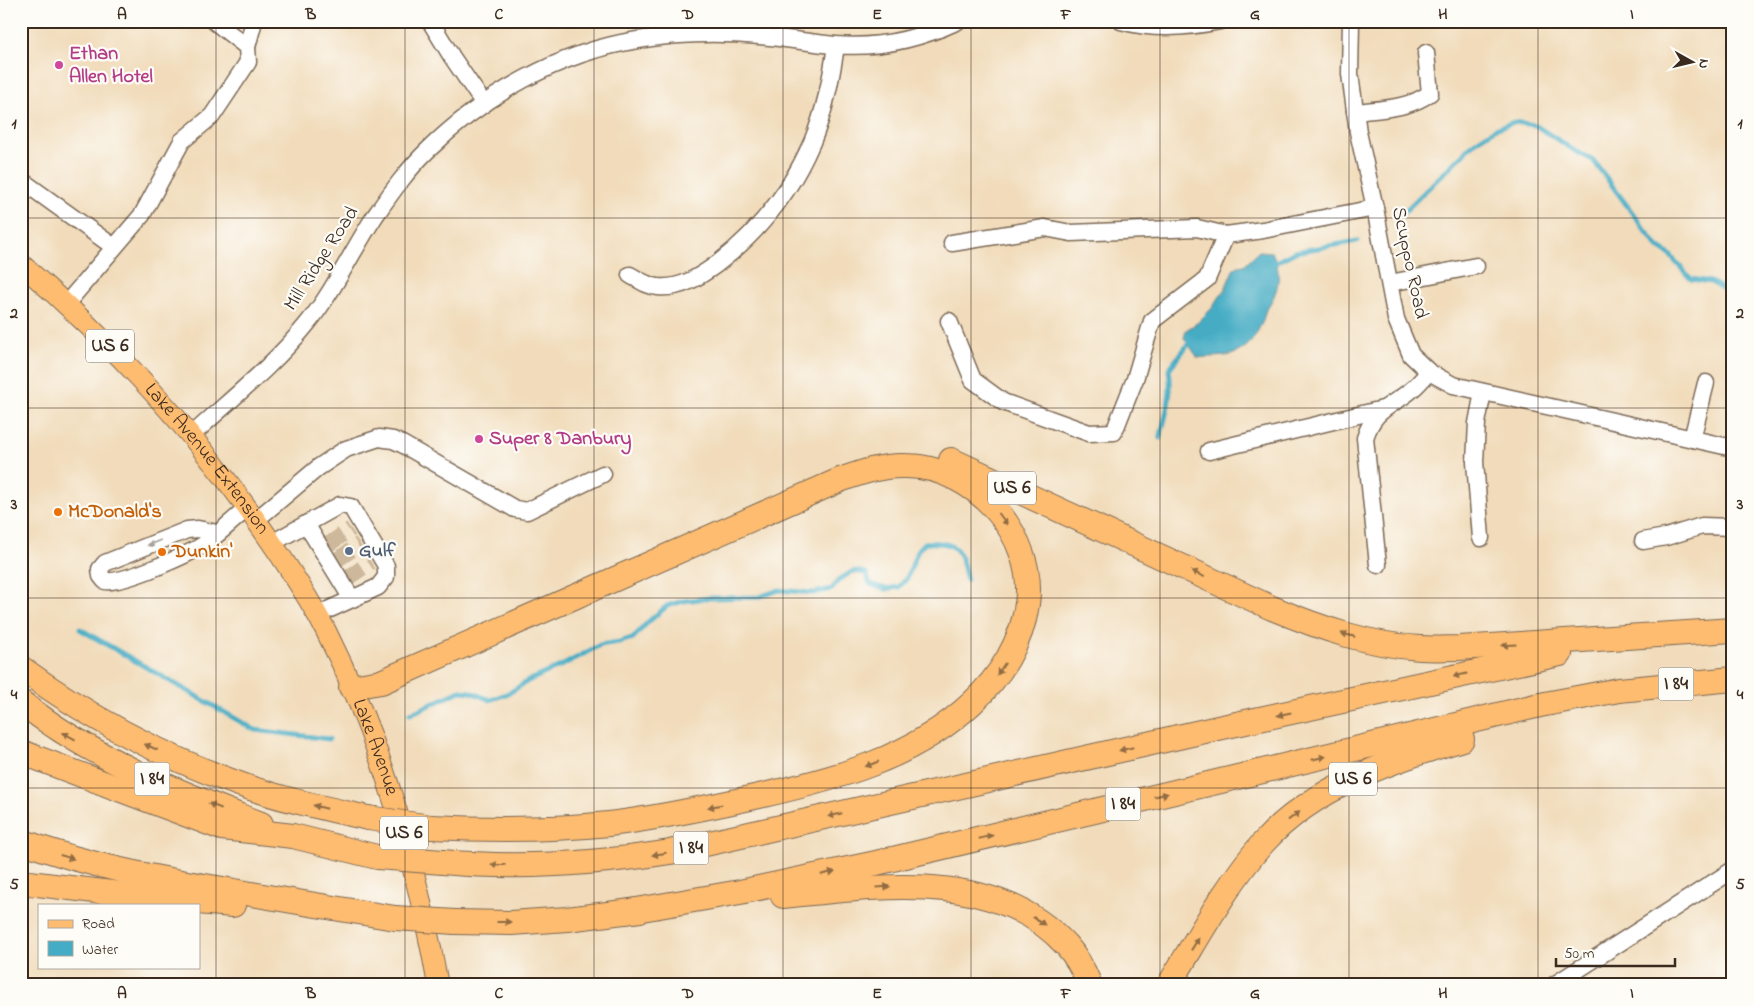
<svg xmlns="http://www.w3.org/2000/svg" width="1754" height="1006" viewBox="0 0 1754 1006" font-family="'Indie Flower',sans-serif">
<rect width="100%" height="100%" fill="#fdfcf7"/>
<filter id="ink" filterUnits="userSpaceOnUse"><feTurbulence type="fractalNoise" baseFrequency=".02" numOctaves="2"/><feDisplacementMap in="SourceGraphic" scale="10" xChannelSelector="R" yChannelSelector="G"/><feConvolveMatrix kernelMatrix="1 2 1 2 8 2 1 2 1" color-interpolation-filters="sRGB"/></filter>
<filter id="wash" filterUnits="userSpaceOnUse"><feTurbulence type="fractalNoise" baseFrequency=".0096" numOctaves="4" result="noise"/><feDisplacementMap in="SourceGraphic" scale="20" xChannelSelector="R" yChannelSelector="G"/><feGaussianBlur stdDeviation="1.12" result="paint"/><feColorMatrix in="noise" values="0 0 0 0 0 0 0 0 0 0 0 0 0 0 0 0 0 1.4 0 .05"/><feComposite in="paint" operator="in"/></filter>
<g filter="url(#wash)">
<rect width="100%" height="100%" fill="#f1dbba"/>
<path fill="#44acc4" stroke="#406b71" d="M1259,251L1272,252C1283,274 1279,291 1266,310C1264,314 1264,318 1263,321C1255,336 1252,345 1236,353C1227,358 1208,356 1198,358L1184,338L1186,330L1197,323L1212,308L1225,289L1233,270L1238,266L1244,265Z"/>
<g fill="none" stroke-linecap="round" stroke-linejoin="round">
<g stroke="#44acc4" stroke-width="5">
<path d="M1401,215L1475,142L1495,129L1514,122L1535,125L1575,151L1593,160L1658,247L1669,254L1691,279L1711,282L1723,289L1733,292"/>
<path d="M1272,264L1295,252L1357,241"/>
<path d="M1160,438C1166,413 1173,395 1169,369L1193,338"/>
<path d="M80,629L255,730L329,739"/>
<path d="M410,714L460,691L471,692L490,700L509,693L528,681L567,663L600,645L619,642L633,638L648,622L667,606L683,601L709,598L759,597L779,590L813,593L832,589L839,580L853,571L866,573L870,584L886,589L899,587L907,578L918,550L925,543C959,541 960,550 967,580"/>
</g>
</g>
</g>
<g filter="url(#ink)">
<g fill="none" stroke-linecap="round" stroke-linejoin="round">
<g stroke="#cdb89b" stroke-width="16" stroke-dasharray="16 8" stroke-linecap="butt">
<path d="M329,544L351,529"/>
<path d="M338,559L360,544"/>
<path d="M349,577L371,562"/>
</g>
<defs>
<g id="minor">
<path d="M430,21L452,57L484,104"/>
<path d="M1121,21C1153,30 1187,28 1220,21"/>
<path d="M1351,21L1350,74L1358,132L1375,208L1396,319L1411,355L1429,372L1453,385L1733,448"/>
<path d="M247,47L254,21"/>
<path d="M1355,112C1380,109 1409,109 1430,93L1426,53"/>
<path d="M21,180L114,247"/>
<path d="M952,243L1045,228L1071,233L1197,228L1226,235L1263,230L1375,208"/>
<path d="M630,275C639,280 647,286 658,287C681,289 699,277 717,264C759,232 791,191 812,142C825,111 831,79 836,46"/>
<path d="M1390,283L1476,266"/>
<path d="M66,304L142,215L182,141L212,116L248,62L247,47L214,21"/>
<path d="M949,321L973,380L1003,402L1089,433L1114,432L1135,379L1152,321L1207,279L1226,235"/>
<path d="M192,435C231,399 274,365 307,324C334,291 352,251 375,216C391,193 408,169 428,150C484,95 560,52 638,40C678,33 719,32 760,36C785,38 810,43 835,45C878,49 919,39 958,21"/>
<path d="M1692,439L1706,383"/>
<path d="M1209,451L1383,409"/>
<path d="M256,520L319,467L346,449L379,438L393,440L402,444L515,509L527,511L603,474"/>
<path d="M306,524L352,599"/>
<path d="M217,533L198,529L187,530L105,563L100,569L101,576L105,581C123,584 190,554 206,543C220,533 234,519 248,508"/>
<path d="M1481,538L1475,462L1477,423L1483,392"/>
<path d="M1643,541L1666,537L1702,526L1733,527"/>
<path d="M272,543L340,505L351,507L386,566V577L378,587L317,615"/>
<path d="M1378,565L1365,438C1374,409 1389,408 1410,391C1417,386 1423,378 1429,372"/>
<path d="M1554,985L1733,870"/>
</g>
<g id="major">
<path id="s1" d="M21,264C113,344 191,427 260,526C284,560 307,594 326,631C382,742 416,863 438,985"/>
</g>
<g id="highway">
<path d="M951,460L1272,608C1320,628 1369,645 1420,648C1433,649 1446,648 1459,648L1733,630"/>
<path d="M21,668C88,717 161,756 239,784C280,799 324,808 368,818"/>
<path d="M351,687L381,682L840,480C862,472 883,465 906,466C974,466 1037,536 1027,604C1022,642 1000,677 972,703C914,758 835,779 759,796C710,807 659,818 609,824C550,830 490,830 431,827"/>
<path d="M21,702C91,758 178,792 261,824"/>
<path d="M21,752L222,828L293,836L377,857"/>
<path d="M21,841C89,866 158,879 229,890C284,900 339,909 395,918"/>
<path d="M443,862C518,869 595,864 670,852L1218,728L1560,654"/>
<path d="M21,882L161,899L233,905"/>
<path d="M783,896C876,887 996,867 1067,946C1077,957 1084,971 1090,985"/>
<path d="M625,912L740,892L876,863L1540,705L1619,690L1733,679"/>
<path d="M455,922L511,923L567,919L640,910"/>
<path d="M1169,985C1198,938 1226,885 1263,843C1314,786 1392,761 1462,739"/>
</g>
</defs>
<use href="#minor" stroke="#7b6855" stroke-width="19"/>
<use href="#major" stroke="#7b6855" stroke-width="22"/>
<use href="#highway" stroke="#7b6855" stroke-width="26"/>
<use href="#minor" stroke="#fff" stroke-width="16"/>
<use href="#major" stroke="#fdbc70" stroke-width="20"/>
<use href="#highway" stroke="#fdbc70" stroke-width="24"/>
<defs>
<g id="highway-bridge">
<path d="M368,818L431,827"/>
<path d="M377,857L443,862"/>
<path d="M395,918L455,922"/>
</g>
</defs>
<use href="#highway-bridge" stroke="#7b6855" stroke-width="26" stroke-linecap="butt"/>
<use href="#highway-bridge" stroke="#fdbc70" stroke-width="24"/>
</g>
<defs><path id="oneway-solid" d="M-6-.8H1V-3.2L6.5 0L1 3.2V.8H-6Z" transform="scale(1.25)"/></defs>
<g fill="#926c43">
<use href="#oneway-solid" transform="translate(1003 519) rotate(53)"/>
<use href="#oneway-solid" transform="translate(1198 574) rotate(-155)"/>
<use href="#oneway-solid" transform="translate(1348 635) rotate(-166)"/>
<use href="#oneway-solid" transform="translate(1509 645) rotate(176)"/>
<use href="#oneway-solid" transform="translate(1001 669) rotate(124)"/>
<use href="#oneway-solid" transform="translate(1460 675) rotate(168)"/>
<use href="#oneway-solid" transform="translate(1284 714) rotate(168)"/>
<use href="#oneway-solid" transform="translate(69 736) rotate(-151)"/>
<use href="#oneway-solid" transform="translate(151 747) rotate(-156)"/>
<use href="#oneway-solid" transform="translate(1126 749) rotate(167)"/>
<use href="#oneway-solid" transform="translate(1319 758) rotate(-13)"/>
<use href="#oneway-solid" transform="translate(872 764) rotate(159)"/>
<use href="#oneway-solid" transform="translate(1161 795) rotate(-13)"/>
<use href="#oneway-solid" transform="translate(215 806) rotate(-158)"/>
<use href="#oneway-solid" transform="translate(715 806) rotate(169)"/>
<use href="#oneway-solid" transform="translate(320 807) rotate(-166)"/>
<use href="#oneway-solid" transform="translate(835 815) rotate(167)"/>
<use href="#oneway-solid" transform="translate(1294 816) rotate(-36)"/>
<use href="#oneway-solid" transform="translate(986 837) rotate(-13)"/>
<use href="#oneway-solid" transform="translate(659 854) rotate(171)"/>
<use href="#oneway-solid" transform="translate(67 857) rotate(16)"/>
<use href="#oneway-solid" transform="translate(498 865) rotate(-180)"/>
<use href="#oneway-solid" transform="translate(828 873) rotate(-13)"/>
<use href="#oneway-solid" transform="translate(883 887) rotate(-4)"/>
<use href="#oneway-solid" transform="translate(1039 921) rotate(34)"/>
<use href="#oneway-solid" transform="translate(504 922)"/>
<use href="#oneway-solid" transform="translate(1195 944) rotate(-58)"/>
</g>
<use fill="#a79f9a" href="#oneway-solid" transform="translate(154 543) rotate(158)"/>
</g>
<path fill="none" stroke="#3b2a1e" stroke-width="1" stroke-opacity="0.55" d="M216,21V985M405,21V985M594,21V985M783,21V985M971,21V985M1160,21V985M1349,21V985M1538,21V985M21,218H1733M21,408H1733M21,598H1733M21,788H1733"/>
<g fill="#d1479c" stroke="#fdfcf7" stroke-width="2">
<circle cx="59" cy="65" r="5"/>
<circle cx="479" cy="439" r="5"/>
</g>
<g fill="#e8710a" stroke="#fdfcf7" stroke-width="2">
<circle cx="58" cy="512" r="5"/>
<circle cx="162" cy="552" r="5"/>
</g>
<circle fill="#5c6f8a" stroke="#fdfcf7" stroke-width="2" cx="349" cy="551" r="5"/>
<g text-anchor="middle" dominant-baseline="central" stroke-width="4.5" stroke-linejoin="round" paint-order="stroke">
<g fill="#fdfcf7" stroke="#75695f" stroke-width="1">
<rect x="86" y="329.5" width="48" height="33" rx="4"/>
<rect x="988" y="471.5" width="48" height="33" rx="4"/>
<rect x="1658.5" y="667.5" width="35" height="33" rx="4"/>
<rect x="134.5" y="762.5" width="35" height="33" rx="4"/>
<rect x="1329" y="762.5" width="48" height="33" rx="4"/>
<rect x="1105.5" y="787.5" width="35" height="33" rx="4"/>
<rect x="380" y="816.5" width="48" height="33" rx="4"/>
<rect x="673.5" y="831.5" width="35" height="33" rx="4"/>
</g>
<g font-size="19" font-weight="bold" fill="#3b2a1e">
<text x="110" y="346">US 6</text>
<text x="1012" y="488">US 6</text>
<text x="1676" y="684">I 84</text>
<text x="152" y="779">I 84</text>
<text x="1353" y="779">US 6</text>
<text x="1123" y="804">I 84</text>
<text x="404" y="833">US 6</text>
<text x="691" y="848">I 84</text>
</g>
<g font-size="20" font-weight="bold" fill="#b23c85" stroke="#fdfcf7" text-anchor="start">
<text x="69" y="54">Ethan<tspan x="69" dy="23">Allen Hotel</tspan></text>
<text x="489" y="439">Super 8 Danbury</text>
</g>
<g font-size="20" fill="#3b2a1e" stroke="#fdfcf7">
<text transform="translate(322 259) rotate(-57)">Mill Ridge Road</text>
<text transform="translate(1409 263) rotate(78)">Scuppo Road</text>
<text stroke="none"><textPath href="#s1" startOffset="270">Lake Avenue Extension</textPath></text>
<text stroke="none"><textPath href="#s1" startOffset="606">Lake Avenue</textPath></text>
</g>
<g font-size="20" font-weight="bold" fill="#c56008" stroke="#fdfcf7" text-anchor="start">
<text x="68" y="512">McDonald's</text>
<text x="172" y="552">Dunkin'</text>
</g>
<g font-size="20" font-weight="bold" fill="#4e5e75" stroke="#fdfcf7" text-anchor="start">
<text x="359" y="551">Gulf</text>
</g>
</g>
<rect width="1754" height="1006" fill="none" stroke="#fdfcf7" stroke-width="55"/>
<rect x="38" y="904" width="162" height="65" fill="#fdfcf7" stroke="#afa8a0"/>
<rect x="48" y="920" width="25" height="8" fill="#fdbc70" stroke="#afa8a0"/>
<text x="82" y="928" font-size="15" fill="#3b2a1e">Road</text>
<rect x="48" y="941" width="25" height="15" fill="#44acc4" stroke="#afa8a0"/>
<text x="82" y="954" font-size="15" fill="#3b2a1e">Water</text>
<g transform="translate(1692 62) rotate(98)" stroke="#fdfcf7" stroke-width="4" paint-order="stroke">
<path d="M0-4L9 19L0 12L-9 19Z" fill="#3b2a1e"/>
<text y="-8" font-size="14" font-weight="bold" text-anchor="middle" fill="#3b2a1e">N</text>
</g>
<path d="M1556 958v8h119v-8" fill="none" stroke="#3b2a1e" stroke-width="2.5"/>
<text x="1564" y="958" font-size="15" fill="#3b2a1e" stroke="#fdfcf7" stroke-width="4" paint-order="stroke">50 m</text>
<rect x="28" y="28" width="1698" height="950" fill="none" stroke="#3b2a1e" stroke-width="2"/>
<g font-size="16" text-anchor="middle" font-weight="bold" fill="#3b2a1e">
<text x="122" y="19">A</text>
<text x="311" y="19">B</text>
<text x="499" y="19">C</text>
<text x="688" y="19">D</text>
<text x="877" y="19">E</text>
<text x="1066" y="19">F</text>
<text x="1255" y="19">G</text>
<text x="1443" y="19">H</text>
<text x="1632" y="19">I</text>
<text x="14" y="128">1</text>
<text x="1740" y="128">1</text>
<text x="14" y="318">2</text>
<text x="1740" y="318">2</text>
<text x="14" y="509">3</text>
<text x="1740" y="509">3</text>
<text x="14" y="699">4</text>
<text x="1740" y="699">4</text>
<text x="14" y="889">5</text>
<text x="1740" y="889">5</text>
<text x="122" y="998">A</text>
<text x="311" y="998">B</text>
<text x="499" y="998">C</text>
<text x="688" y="998">D</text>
<text x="877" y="998">E</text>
<text x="1066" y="998">F</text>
<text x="1255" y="998">G</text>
<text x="1443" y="998">H</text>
<text x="1632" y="998">I</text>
</g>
</svg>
